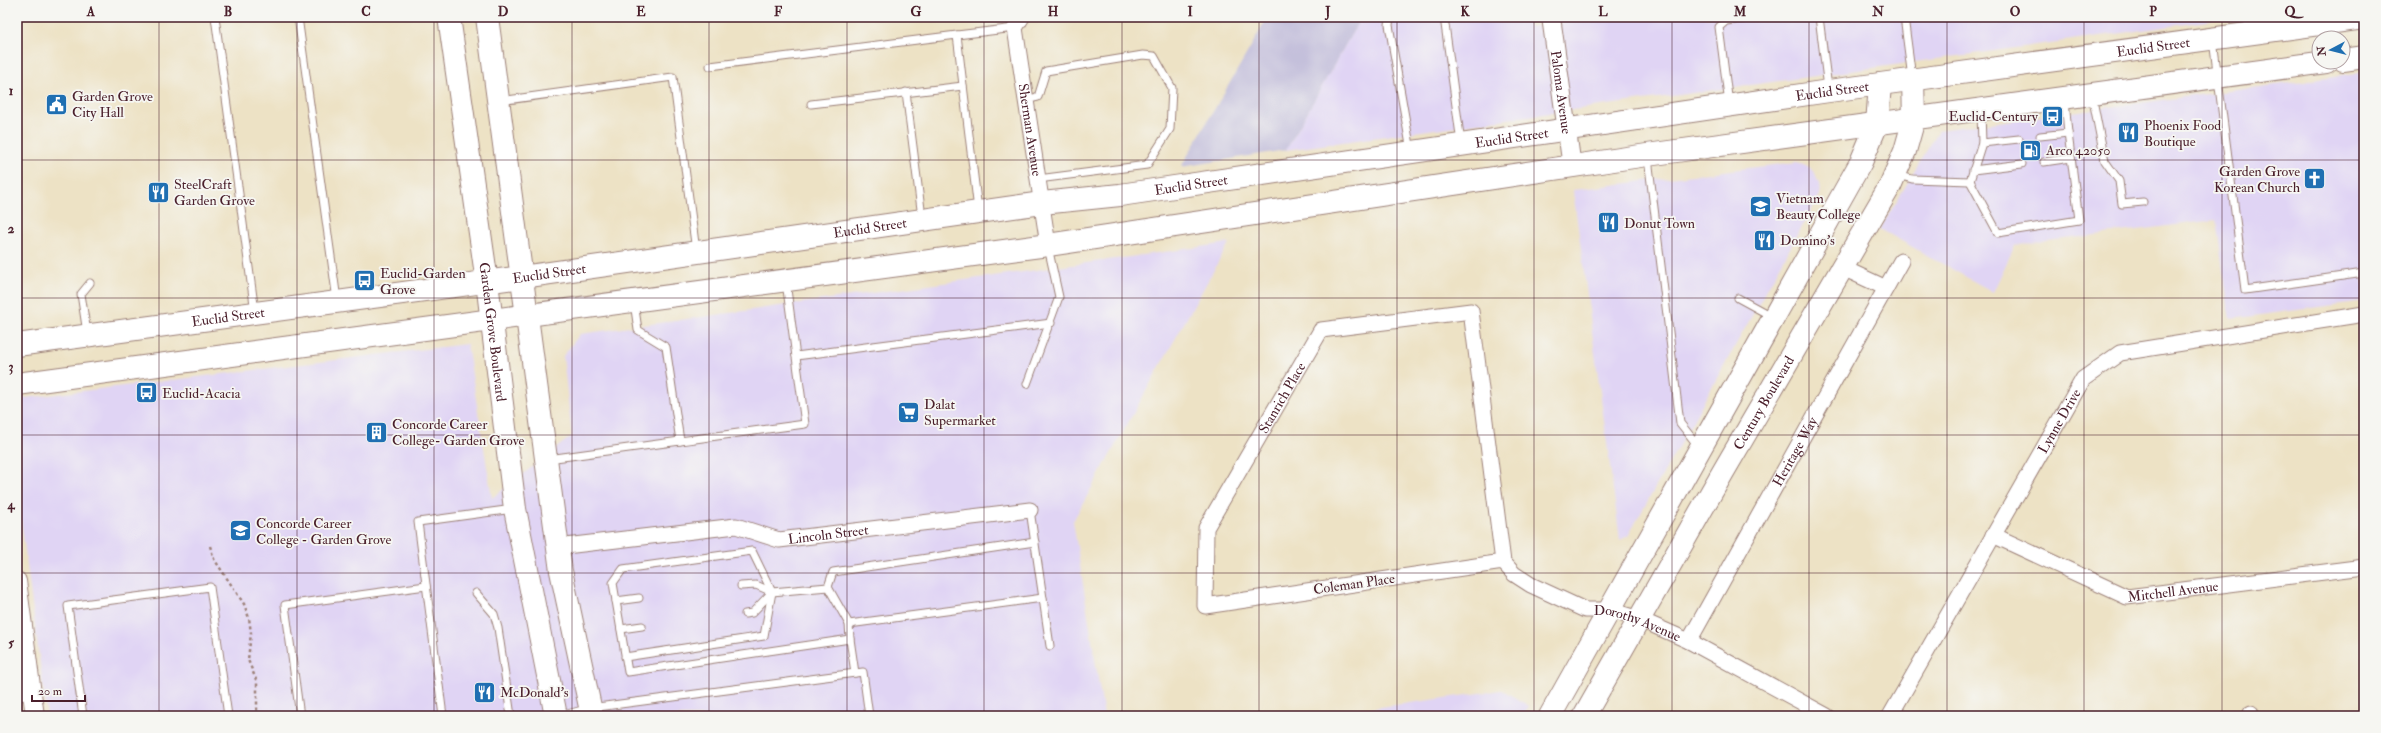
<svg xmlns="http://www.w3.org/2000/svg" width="2381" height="733" viewBox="0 0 2381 733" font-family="'IM FELL Double Pica',serif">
<rect width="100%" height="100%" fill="#f6f6f2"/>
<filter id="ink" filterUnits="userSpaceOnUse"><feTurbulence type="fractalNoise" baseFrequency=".025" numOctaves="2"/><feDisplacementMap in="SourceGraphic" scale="8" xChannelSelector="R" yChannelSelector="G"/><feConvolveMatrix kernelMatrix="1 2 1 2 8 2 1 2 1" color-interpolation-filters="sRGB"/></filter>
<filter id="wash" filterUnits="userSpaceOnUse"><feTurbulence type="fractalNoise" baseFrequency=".012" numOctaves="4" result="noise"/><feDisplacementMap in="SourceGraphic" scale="16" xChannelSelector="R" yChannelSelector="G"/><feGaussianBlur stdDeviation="0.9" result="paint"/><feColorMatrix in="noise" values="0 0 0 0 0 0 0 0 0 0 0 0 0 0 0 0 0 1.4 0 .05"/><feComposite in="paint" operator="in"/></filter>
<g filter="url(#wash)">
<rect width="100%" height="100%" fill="#ede2c5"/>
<g fill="#e0d4f4">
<path d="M1361,17H1527L1529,27L1608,17H2236L1286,150Z"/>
<path d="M2364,73V301L2230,319L2216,220L2015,245L1993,292L1880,229L1939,130Z"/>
<path d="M1797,162L1806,166L1814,172L1819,184L1820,195L1628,536L1620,540L1573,190Z"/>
<path d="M1229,243L1073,521L1104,716H47L17,489V399L467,344L492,498L572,436L563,356L580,334Z"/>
<path d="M1502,690L1529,706L1523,716H1317Z"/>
</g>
<path fill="#c4c0db" d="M1268,17H1361L1286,150L1181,167Z"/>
</g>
<g filter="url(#ink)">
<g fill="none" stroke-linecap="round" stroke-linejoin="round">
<defs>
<g id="service">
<path d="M215,17L255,312"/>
<path d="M298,17L337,300"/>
<path d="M1390,17L1389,25L1411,151"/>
<path d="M1444,17L1461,143"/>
<path d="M1819,17L1828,88"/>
<path d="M1904,17L1912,78"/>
<path d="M957,35L1015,28"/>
<path d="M2213,40L2245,290L2364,273"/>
<path d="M710,66L957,35L978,210"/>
<path d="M906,92L922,217"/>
<path d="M2092,95L2105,161L2119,181L2122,204L2143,202"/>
<path d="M1025,100L1038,97L1046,71L1143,55L1154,56L1172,88L1170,129L1147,165L1038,179"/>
<path d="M500,101L673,77L696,251"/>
<path d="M811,104L963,86"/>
<path d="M1729,104L1719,27L1726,21L1756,17"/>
<path d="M2040,136L2068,133L2065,101"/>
<path d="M1982,143L2019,139"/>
<path d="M1648,158L1680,423L1699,447"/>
<path d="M2044,162L2071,158"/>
<path d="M1973,170L2022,164"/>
<path d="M1898,175L1912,179L1970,181L1982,143L1981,112"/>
<path d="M1970,181L1998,233L2079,220L2068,133"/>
<path d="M1738,298L1771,316"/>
<path d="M634,302L638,330L666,347L680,441"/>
<path d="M87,333L81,294L90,283"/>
<path d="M796,356L1051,323"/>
<path d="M1027,384L1059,297L1048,247"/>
<path d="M548,459L805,424L786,282"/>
<path d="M1030,510L1050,646"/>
<path d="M741,586L756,585L772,592"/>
<path d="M476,593L494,614L498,628L511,716"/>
<path d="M616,601L639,598"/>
<path d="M745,614L752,613L772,592L828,587"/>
<path d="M849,624L828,587L833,572L1035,542"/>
<path d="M621,629L642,626"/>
<path d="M850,639L849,624L1043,598"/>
<path d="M625,657L764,636L772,592L752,551L623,569L613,583L628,672L850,639L855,673"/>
<path d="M83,716L68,606L210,587L228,716"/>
<path d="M300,716L285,605L426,586"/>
<path d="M443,716L418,522L513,509"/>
<path d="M560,716L590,708L863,672L869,716"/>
</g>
<g id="minor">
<path id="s1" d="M1022,17L1015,28L1048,245"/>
<path d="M1843,268L1886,288"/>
<path id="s2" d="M1993,535L2127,597L2364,567"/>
<path id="s3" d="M557,547L736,526L779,540L1030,510"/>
<path id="s4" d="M1503,562L1205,606L1206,528L1321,330L1471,311L1503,562L1514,574L1531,585L1585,610H1609L1639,619L1689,641L1827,716"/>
<path id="s5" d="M1689,641L1901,261"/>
<path d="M17,693L32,691"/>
<path d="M2251,713L2252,716"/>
<path id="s6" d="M1890,716L2083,379L2120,353L2364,314"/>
</g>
<g id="tertiary">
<path id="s7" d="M1551,17L1572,167"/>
<path d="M17,581L35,716"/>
</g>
<g id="primary">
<path id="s8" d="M449,17L487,282L515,509L556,716"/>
<path d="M487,17L561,571L592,716"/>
<path d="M2343,60L2364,57"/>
<path id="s9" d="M17,345L522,277L1042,203L1120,195L1829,91L2364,18"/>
<path d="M17,384L1048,245L1647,155L2326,62"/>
<path d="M1550,716L1861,162L1877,124L1880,84"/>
<path id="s10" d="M1584,716L1723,472L1890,186L1905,151L1914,119L1913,80"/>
</g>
</defs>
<use href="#service" stroke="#9c8078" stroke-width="9"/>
<use href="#minor" stroke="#9c8078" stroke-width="17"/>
<use href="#tertiary" stroke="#9c8078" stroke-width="20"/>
<use href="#primary" stroke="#9c8078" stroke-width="24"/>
<path stroke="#9c8078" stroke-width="2.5" stroke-dasharray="3 3" stroke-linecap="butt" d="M210,546L214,559L244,604L249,618L251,633L248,660L257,682V716"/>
<use href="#service" stroke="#fff" stroke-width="7"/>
<use href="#minor" stroke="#fff" stroke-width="15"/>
<use href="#tertiary" stroke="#fff" stroke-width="18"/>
<use href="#primary" stroke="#fff" stroke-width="22"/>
</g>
</g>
<path fill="none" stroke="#4a1f2b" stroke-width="1" stroke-opacity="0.55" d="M159,17V716M297,17V716M434,17V716M572,17V716M709,17V716M847,17V716M984,17V716M1122,17V716M1259,17V716M1397,17V716M1534,17V716M1672,17V716M1809,17V716M1947,17V716M2084,17V716M2222,17V716M17,160H2364M17,298H2364M17,435H2364M17,573H2364"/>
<defs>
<symbol id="civic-square" viewBox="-11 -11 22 22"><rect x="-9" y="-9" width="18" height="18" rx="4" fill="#1f6fb2" stroke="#f6f6f2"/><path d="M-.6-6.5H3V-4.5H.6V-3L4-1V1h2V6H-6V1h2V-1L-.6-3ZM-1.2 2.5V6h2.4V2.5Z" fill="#fff"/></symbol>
<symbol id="bus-square" viewBox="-11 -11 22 22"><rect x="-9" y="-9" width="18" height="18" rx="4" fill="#1f6fb2" stroke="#f6f6f2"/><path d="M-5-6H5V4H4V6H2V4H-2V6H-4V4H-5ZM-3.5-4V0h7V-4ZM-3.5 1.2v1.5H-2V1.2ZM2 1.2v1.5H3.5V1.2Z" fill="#fff"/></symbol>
<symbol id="restaurant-square" viewBox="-11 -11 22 22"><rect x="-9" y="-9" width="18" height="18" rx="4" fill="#1f6fb2" stroke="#f6f6f2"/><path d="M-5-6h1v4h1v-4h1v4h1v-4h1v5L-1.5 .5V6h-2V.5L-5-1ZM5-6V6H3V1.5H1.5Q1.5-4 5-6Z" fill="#fff"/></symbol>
<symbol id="fuel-square" viewBox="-11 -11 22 22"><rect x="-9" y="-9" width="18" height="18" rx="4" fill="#1f6fb2" stroke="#f6f6f2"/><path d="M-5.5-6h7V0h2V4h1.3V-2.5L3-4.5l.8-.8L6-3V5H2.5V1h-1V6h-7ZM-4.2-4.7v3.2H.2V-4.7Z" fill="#fff"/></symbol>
<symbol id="church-square" viewBox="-11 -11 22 22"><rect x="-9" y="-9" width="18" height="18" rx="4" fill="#1f6fb2" stroke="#f6f6f2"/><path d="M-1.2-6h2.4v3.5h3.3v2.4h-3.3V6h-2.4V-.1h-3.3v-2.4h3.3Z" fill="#fff"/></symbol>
<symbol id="university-square" viewBox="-11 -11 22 22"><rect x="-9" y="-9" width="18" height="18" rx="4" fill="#1f6fb2" stroke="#f6f6f2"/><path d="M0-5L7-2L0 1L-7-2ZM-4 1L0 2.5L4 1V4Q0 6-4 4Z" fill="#fff"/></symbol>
<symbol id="supermarket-square" viewBox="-11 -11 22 22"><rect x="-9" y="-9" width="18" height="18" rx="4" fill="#1f6fb2" stroke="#f6f6f2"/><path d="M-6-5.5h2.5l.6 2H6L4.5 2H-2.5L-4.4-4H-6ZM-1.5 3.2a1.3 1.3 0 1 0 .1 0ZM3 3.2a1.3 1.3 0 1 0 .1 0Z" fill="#fff"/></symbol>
<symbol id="building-square" viewBox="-11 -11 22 22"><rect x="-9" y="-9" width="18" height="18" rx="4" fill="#1f6fb2" stroke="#f6f6f2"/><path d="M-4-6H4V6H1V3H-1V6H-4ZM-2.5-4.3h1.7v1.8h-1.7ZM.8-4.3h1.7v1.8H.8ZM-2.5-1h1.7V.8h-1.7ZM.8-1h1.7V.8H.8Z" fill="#fff"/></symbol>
</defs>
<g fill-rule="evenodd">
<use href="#civic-square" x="44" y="92" width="25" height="25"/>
<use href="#bus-square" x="2040" y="104" width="25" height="25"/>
<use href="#restaurant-square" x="2116" y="120" width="25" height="25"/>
<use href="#fuel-square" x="2018" y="138" width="25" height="25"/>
<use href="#church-square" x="2302" y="166" width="25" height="25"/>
<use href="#restaurant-square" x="146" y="180" width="25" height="25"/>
<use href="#university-square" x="1748" y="194" width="25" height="25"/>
<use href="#restaurant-square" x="1596" y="210" width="25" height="25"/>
<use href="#restaurant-square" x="1752" y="228" width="25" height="25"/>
<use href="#bus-square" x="352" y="268" width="25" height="25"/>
<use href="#bus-square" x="134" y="380" width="25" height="25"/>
<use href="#supermarket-square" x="896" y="400" width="25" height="25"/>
<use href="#building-square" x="364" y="420" width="25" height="25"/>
<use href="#university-square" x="228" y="518" width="25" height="25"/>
<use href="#restaurant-square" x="472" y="680" width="25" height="25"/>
</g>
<g text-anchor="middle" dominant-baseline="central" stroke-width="3.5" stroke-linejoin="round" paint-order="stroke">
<g font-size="14" fill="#4a1f2b" stroke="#f6f6f2">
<text stroke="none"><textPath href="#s9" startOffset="2157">Euclid Street</textPath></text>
<text stroke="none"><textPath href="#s9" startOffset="1833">Euclid Street</textPath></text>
<text stroke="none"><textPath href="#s7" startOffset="76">Paloma Avenue</textPath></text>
<text stroke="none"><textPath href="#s1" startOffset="116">Sherman Avenue</textPath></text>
<text stroke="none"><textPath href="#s9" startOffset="1509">Euclid Street</textPath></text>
<text stroke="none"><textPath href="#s9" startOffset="1185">Euclid Street</textPath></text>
<text stroke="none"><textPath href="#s9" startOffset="861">Euclid Street</textPath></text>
<text stroke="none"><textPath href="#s9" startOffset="537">Euclid Street</textPath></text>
<text stroke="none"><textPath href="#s9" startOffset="213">Euclid Street</textPath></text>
<text stroke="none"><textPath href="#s8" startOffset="318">Garden Grove Boulevard</textPath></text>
<text stroke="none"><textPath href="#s4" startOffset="530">Stanrich Place</textPath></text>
<text stroke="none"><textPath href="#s10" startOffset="361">Century Boulevard</textPath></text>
<text stroke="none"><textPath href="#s6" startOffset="340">Lynne Drive</textPath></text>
<text stroke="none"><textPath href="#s5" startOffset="217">Heritage Way</textPath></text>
<text stroke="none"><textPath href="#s3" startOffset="275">Lincoln Street</textPath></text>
<text transform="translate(1354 584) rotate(-8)">Coleman Place</text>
<text stroke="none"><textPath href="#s2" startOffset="194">Mitchell Avenue</textPath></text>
<text stroke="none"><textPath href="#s4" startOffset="1163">Dorothy Avenue</textPath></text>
</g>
<g font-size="14" fill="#4a1f2b" stroke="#f6f6f2" text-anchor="start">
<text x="72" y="96">Garden Grove<tspan x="72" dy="16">City Hall</tspan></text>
<text x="2038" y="116" text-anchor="end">Euclid-Century</text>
<text x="2144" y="125">Phoenix Food<tspan x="2144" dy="16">Boutique</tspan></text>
<text x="2046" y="150">Arco 42050</text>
<text x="2300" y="171" text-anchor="end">Garden Grove<tspan x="2300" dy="16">Korean Church</tspan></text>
<text x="174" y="184">SteelCraft<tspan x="174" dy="16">Garden Grove</tspan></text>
<text x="1776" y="198">Vietnam<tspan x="1776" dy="16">Beauty College</tspan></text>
<text x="1624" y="223">Donut Town</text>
<text x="1780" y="240">Domino's</text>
<text x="380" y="273">Euclid-Garden<tspan x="380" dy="16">Grove</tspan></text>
<text x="162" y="393">Euclid-Acacia</text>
<text x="924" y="404">Dalat<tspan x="924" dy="16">Supermarket</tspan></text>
<text x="392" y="424">Concorde Career<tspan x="392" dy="16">College- Garden Grove</tspan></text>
<text x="256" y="523">Concorde Career<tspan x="256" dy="16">College - Garden Grove</tspan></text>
<text x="500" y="692">McDonald's</text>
</g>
</g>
<rect width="2381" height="733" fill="none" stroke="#f6f6f2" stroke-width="44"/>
<g transform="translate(2331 50) rotate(263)"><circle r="19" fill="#f6f6f2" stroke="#b1a0a2"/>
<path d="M0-3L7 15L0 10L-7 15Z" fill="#1f6fb2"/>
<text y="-6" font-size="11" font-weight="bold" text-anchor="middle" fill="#4a1f2b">N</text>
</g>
<path d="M32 695v6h53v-6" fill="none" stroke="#4a1f2b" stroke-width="2"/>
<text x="38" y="695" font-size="12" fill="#4a1f2b" stroke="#f6f6f2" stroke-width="3" paint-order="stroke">20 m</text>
<rect x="22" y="22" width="2337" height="689" fill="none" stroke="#4a1f2b" stroke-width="1.5"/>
<g font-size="13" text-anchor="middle" font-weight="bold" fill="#4a1f2b">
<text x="91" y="16">A</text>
<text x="228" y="16">B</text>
<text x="366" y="16">C</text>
<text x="503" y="16">D</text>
<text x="641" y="16">E</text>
<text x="778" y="16">F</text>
<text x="916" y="16">G</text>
<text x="1053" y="16">H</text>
<text x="1190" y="16">I</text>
<text x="1328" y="16">J</text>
<text x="1465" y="16">K</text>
<text x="1603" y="16">L</text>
<text x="1740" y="16">M</text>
<text x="1878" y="16">N</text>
<text x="2015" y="16">O</text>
<text x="2153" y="16">P</text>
<text x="2290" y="16">Q</text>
<text x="11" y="95">1</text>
<text x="11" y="233">2</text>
<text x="11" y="371">3</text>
<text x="11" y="509">4</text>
<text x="11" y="647">5</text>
</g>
</svg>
